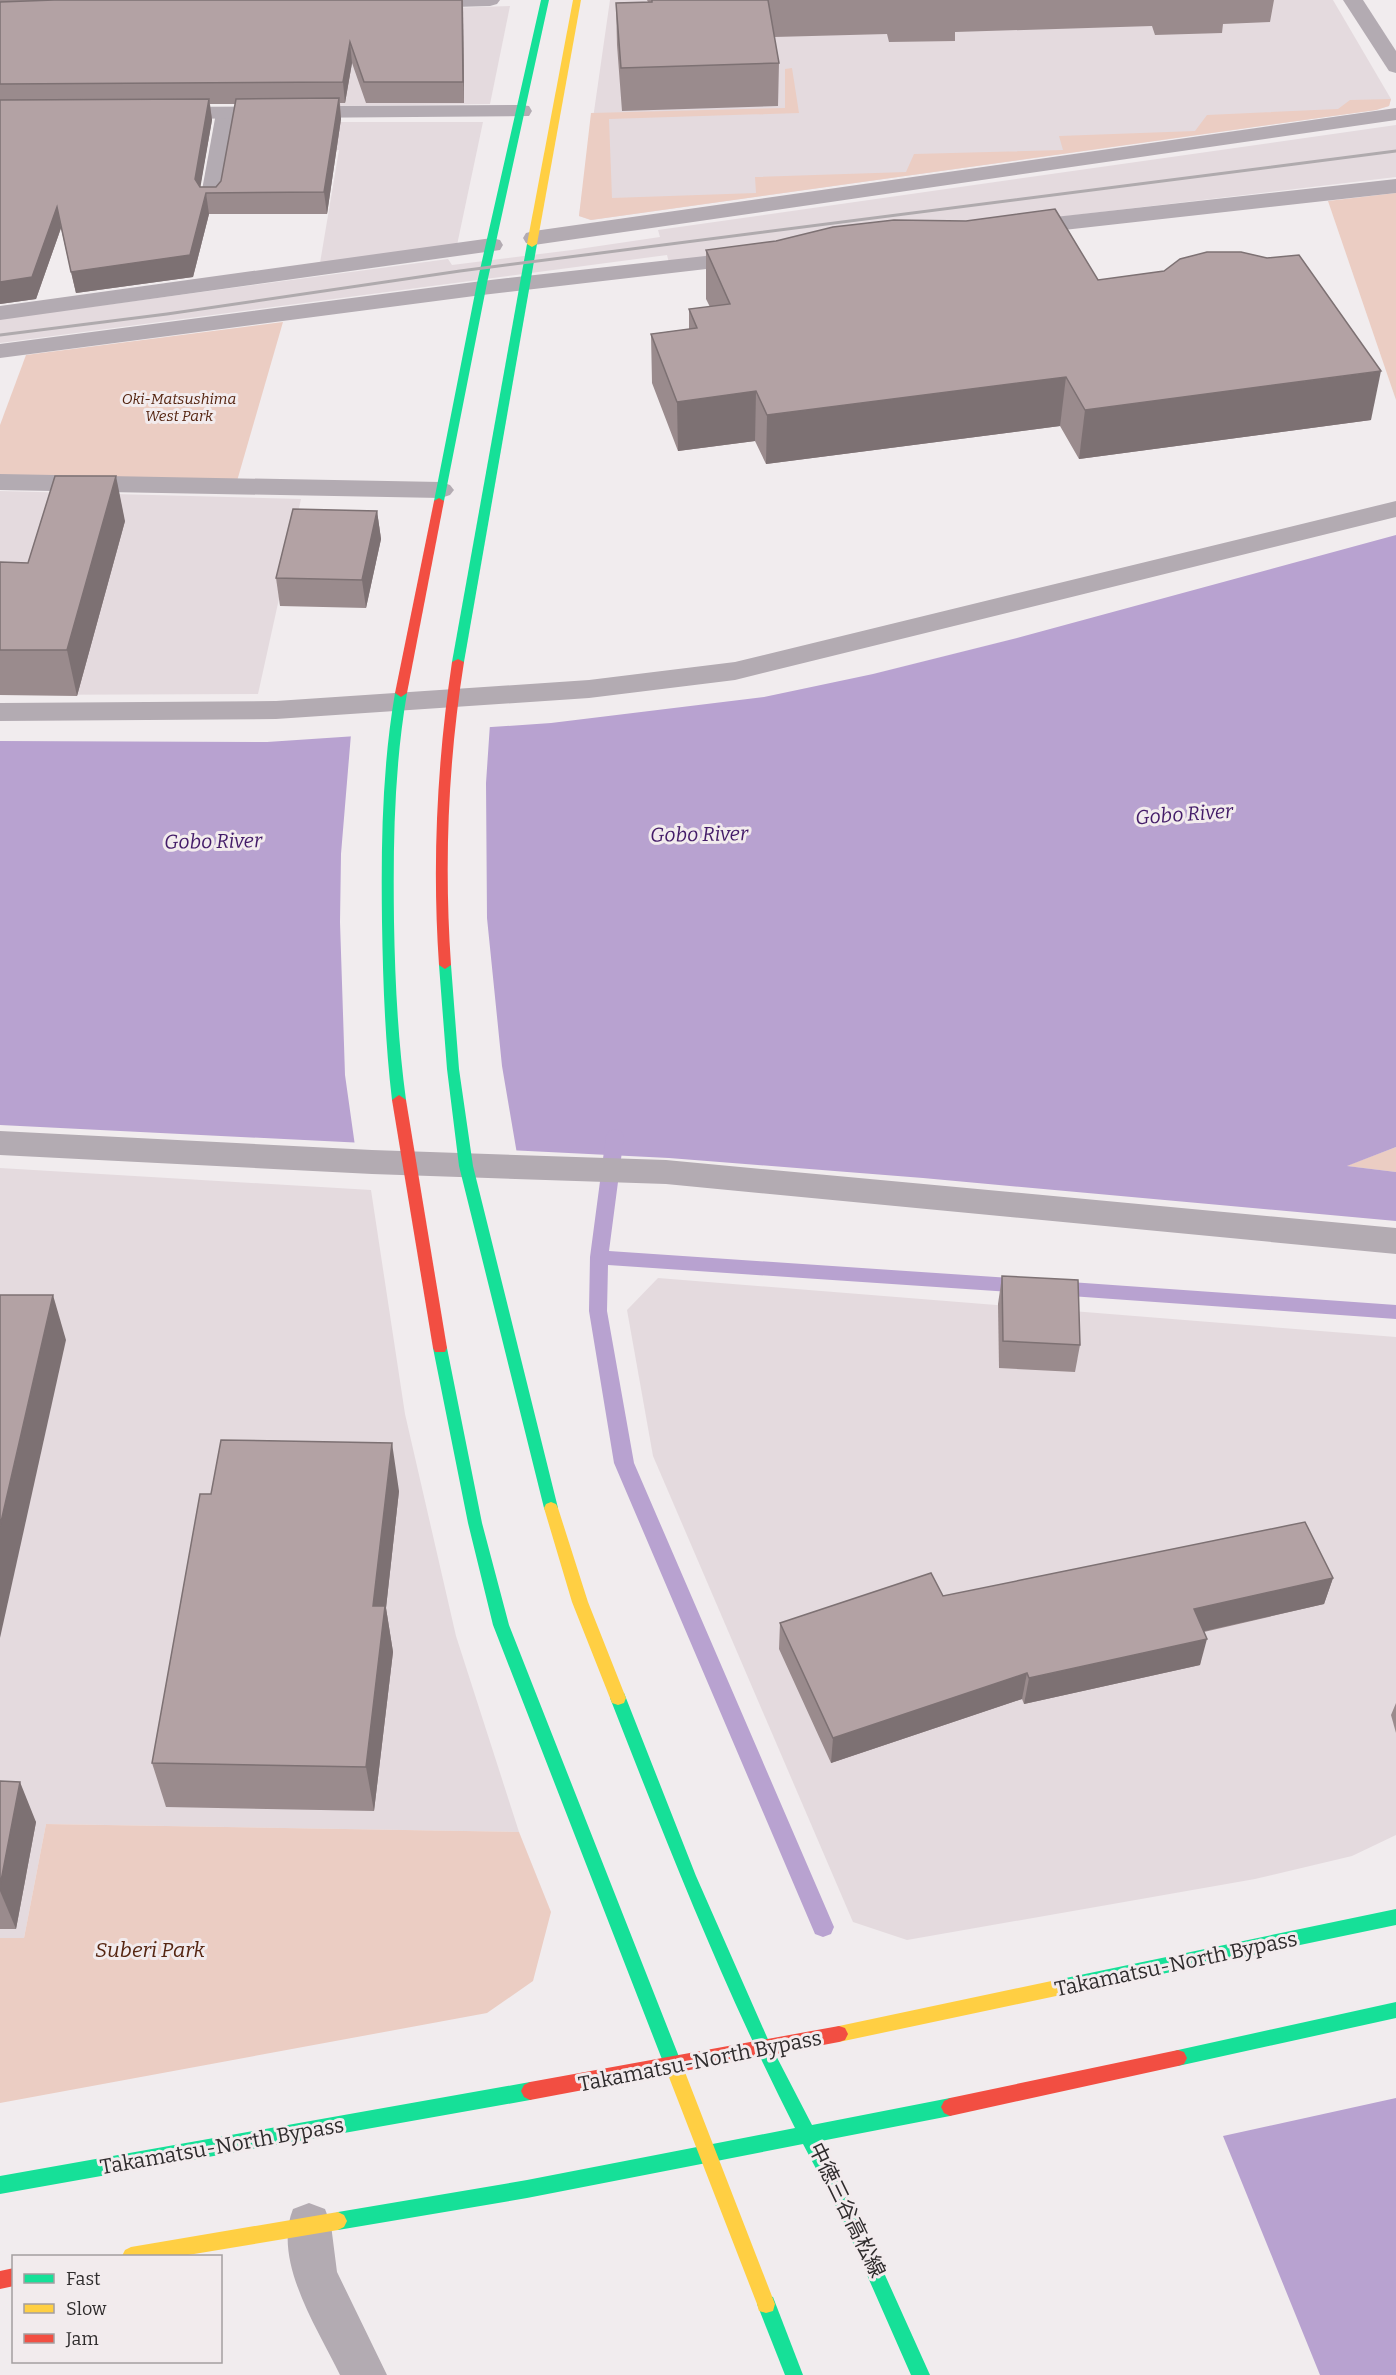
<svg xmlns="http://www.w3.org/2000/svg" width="1396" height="2375" viewBox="0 0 1396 2375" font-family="Bitter,'Noto Sans JP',serif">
<rect width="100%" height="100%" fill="#f1ecee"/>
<g fill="#e4dade">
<path d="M610,0H1333L1391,99L1389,106L1376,110L591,220L579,216Z"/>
<path d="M510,6L490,104L328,106L358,11Z"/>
<path d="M289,122H483L457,245L320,263L339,150H285Z"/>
<path d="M1396,125V177L669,263L667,255L0,343V319L448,259L452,265L572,250L660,237L658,230Z"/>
<path d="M0,491L301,499L258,694L0,695Z"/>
<path d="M0,1168L371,1190L405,1414L456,1636L519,1832L46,1824L24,1938H0Z"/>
<path d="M658,1278L1396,1337V1835L1352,1856L1255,1879L907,1940L853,1922L653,1456L627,1310Z"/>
</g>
<g fill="#ebcdc3">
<path d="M792,68L799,113L609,119L612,198L756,193L755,177L906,172L914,154L1063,150L1059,136L1195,131L1207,115L1338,109L1350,100L1391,99L1389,106L1376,110L591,220L579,216L591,113L785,108V69Z"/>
<path d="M1396,193V400L1328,201Z"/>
<path d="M283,322L237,481L0,477V425L26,355Z"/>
<path d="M1396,1147V1172L1346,1166Z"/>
<path d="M46,1824L519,1832L551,1912L533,1981L487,2013L0,2103V1938H24Z"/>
</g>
<g fill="#b8a2d0">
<path d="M1396,535V1147L1347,1166L1396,1172V1221L923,1178L669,1158L0,1125V741L267,742L551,723L764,697L873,674L1013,639Z"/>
<path d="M1396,2098V2375H1320L1223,2136Z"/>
</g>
<path fill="#f1ecee" d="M490,724L486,783L487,918L502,1066L517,1154L355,1146L345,1075L340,922L341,854L351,734Z"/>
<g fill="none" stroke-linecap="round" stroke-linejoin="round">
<g fill="#b8a2d0" fill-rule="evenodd">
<path d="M615,1129L621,1131L624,1136L609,1251L1025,1279L1032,1281L1034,1286L1032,1291L1025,1293L608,1265L607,1311L634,1463L834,1927L831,1934L823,1937L815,1934L812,1927L614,1463L589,1311L590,1257L606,1136L609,1131Z"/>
<path d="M1056,1281L1396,1305V1319L1056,1295L1049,1293L1047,1288L1049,1283Z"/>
</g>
<g fill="#b3abb2" fill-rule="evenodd">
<path d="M227,107L235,108L238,113L222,201L219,206H203L200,201L216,113L219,108Z"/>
<path d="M0,474L441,482L450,485L454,490L450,495L441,498L0,490Z"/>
</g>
<g fill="#b3abb2" fill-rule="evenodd">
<path d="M410,0H500L497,4L490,6L419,8L412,6Z"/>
<path d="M1343,0H1363L1396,51V73L1389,71Z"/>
<path d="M521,105L529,106L532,111L529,116L167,119L159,118L156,113L159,108L167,107Z"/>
<path d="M1396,108V120L534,245L526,243L523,238L526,233L534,231Z"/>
<path d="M1396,179V193L1019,235L1011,233L1008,228L1011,223L1019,221Z"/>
<path d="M492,238L500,240L503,245L500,250L0,320V306Z"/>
<path d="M750,251L758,253L761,258L758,263L482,295L0,358V344L482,281Z"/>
<path d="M1396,501V517L735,680L589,698L276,719L0,721V703L276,701L589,680L735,662Z"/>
<path d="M0,1131L372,1150L666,1160L1396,1228V1254L666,1184L372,1174L0,1155Z"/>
<path d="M309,2203L325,2209L331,2225L337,2272L387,2375H340C318,2329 272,2261 293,2209Z"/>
</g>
<g fill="#16e098" fill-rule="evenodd">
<path d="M541,0H549L487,283L444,501L439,504L434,501L477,283Z"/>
<path d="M532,241L537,244L464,662L458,665L452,662L527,244Z"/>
<path d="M401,689L407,693C394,769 393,845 394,922C395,981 398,1041 406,1100L399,1105L392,1100C385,1041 383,981 382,922C381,845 382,769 395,693Z"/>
<path d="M445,961L451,965L459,1069L473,1166L558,1508L556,1512L551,1514L546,1512L544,1508L459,1166L447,1069L439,965Z"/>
<path d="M440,1342L445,1344L447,1348L482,1523L509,1625L683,2067L680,2073L674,2075L668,2073L665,2067L493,1625L468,1523L433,1348L435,1344Z"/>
<path d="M618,1691L624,1693L626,1698L696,1876L770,2044L812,2125L950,2098L956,2101L959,2107L956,2113L950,2116L821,2141L853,2204L930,2375H911L841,2216L803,2144L527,2198L338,2230L332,2227L329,2221L332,2215L338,2212L527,2180L795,2128C724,1989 667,1844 610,1698L612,1693Z"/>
<path d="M1396,1909V1925L1061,1995L1055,1993L1052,1987L1055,1981L1061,1979Z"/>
<path d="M1396,2002V2018L1178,2066L1172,2064L1169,2058L1172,2052L1178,2050Z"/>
<path d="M530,2082L536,2085L539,2091L536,2097L530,2100L0,2194V2176Z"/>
<path d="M766,2295L773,2297L803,2375H785L757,2304L759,2297Z"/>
</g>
<g fill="#ffcf43" fill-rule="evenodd">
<path d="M573,0H581L537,244L532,247L527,244Z"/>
<path d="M551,1502L556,1504L558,1508L588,1602L626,1698L624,1703L618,1705L612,1703L610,1698L572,1602L544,1508L546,1504Z"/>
<path d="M1061,1979L1067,1981L1070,1987L1067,1993L1061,1995L839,2042L833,2040L830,2034L833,2028L839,2026Z"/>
<path d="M674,2059L680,2061L683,2067L775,2304L773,2311L766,2313L759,2311L757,2304L665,2067L668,2061Z"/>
<path d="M338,2212L344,2215L347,2221L344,2227L338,2230L182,2256H122L125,2250L131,2247Z"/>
</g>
<g fill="#f24e42" fill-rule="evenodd">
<path d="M439,498L444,501L407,693L401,697L395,693L434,501Z"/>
<path d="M458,659L464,662C448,763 444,863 451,965L445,969L439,965C432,863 437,763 452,662Z"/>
<path d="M399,1095L406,1100L447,1348L445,1352H435L433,1348L392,1100Z"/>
<path d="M839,2026L845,2028L848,2034L845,2040L839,2042L530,2100L524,2097L521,2091L524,2085L530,2082Z"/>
<path d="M1178,2050L1184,2052L1187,2058L1184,2064L1178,2066L950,2116L944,2113L941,2107L944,2101L950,2098Z"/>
<path d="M14,2268V2286L0,2289V2271Z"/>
</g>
<path stroke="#afaaad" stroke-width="3" d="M0,335L167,314L460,271L1396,151"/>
</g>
<g fill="#9a8b8d" fill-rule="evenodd">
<path d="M0,0H463L464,103H366L352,63L345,103H340L341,119L327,214H209L193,277L76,293L61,228L36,299L0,304ZM210,104H235L221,181L216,187H200L212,120Z"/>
<path d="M647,0H1274L1270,22L1223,24L1222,33L1155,35L1152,26L955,32V41L889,42L887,34L774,37L779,63L778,106L622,111L617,45L616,3L648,2Z"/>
<path d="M706,250L1098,280L1371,420L1079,459L1060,426L766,464L755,441L678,451L652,383L651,334L689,329V309L710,307L706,299Z"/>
<path d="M377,511L381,539L366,608L280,606L276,578Z"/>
<path d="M125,521L77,696L0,695V562L28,563Z"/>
<path d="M1002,1276L1080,1345L1075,1372L999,1368L998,1304Z"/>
<path d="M399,1491L386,1608L393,1652L374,1811L166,1807L152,1763L211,1494Z"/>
<path d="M1333,1578L1324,1604L1204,1632L1200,1665L1024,1704L1022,1699L831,1763L779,1649L780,1623L943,1596Z"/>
<path d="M1396,1703V1733L1391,1715Z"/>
<path d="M0,1781L36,1822L16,1929H0Z"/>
</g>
<g fill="#7d7173">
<path d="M462,0L463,9L464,103L463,82Z"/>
<path d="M350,42L352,63L345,103L343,82Z"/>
<path d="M339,98L341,119L327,214L324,192Z"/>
<path d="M209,99L212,120L198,201L195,179Z"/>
<path d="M206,193L209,214L193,277L76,293L71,272Z"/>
<path d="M57,207L61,228L36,299L0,304V282Z"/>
<path d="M1381,371L1371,420L1079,459L1085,410Z"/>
<path d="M1066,377L1060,426L766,464L767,415Z"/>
<path d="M756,391L755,441L678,451L677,402Z"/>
<path d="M116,476L125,521L77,696L67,650Z"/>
<path d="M377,511L381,539L366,608L362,580Z"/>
<path d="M53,1295L66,1340L0,1638V1526Z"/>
<path d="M392,1443L399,1491L386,1608L393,1652L374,1811L366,1767L373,1606Z"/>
<path d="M1333,1578L1324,1604L1187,1635L1194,1609Z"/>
<path d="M1207,1639L1200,1665L1024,1704L1029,1678Z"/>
<path d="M1027,1673L1022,1699L831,1763L833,1738Z"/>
<path d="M20,1782L36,1822L16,1929L0,1891V1886Z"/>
</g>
<g fill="#b3a2a4" stroke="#7d7173" stroke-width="1.5">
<path d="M54,0H462L463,82H364L350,42L343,82L0,84V2Z"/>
<path d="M652,0H768L779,63L621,68L616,3L652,2Z"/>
<path d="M339,98L324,192L206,193L190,255L71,272L57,207L32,277L0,282V100L209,99L195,179L200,187H216L221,181L236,99Z"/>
<path d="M1055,209L1098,280L1164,271L1180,259L1207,252H1241L1267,258L1299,255L1381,371L1085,410L1066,377L767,415L756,391L677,402L651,334L697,328L689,309L730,304L706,250L776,241L833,227L894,220L966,221Z"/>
<path d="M55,476H116L67,650H0V562L28,563Z"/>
<path d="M293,509L377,511L362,580L276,578Z"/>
<path d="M1002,1276L1078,1280L1080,1345L1003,1341Z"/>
<path d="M0,1295H53L0,1526Z"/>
<path d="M221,1440L392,1443L373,1606H385L366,1767L152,1763L200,1494H211Z"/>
<path d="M1305,1522L1333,1578L1194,1609L1207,1639L1029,1678L1027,1673L833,1738L780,1623L931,1573L943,1596Z"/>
<path d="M0,1781L20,1782L0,1886Z"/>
</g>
<g text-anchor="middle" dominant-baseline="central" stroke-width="6" stroke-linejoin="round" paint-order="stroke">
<g font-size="15" font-style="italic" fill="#552511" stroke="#f2ebed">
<text x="179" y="399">Oki-Matsushima<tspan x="179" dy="17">West Park</tspan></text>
</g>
<g font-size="20" font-style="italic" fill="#431b68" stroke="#f2ebed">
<text transform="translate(1184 814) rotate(-4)">Gobo River</text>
<text transform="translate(699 834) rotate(-1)">Gobo River</text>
<text transform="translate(213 841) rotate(-1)">Gobo River</text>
</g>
<g font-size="21" font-style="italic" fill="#552511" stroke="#f2ebed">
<text x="150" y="1950">Suberi Park</text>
</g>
<g font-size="21" fill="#2f2c2d" stroke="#f2ebed">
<text transform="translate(1176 1964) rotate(-12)">Takamatsu-North Bypass</text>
<text transform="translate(700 2061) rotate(-11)">Takamatsu-North Bypass</text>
<text transform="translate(222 2146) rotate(-10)">Takamatsu-North Bypass</text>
<text transform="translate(847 2210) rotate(64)">中徳三谷高松線</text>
</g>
</g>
<rect x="12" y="2255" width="210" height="108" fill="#f2ebed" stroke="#a49fa0" stroke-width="1.5"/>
<rect x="24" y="2274" width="30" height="9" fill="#16e098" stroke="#a49fa0" stroke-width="1.5"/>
<text x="66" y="2285" font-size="18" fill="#2f2c2d">Fast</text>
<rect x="24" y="2304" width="30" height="9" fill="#ffcf43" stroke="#a49fa0" stroke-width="1.5"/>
<text x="66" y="2315" font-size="18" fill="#2f2c2d">Slow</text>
<rect x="24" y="2334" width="30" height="9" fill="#f24e42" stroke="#a49fa0" stroke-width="1.5"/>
<text x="66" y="2345" font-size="18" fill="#2f2c2d">Jam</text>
</svg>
